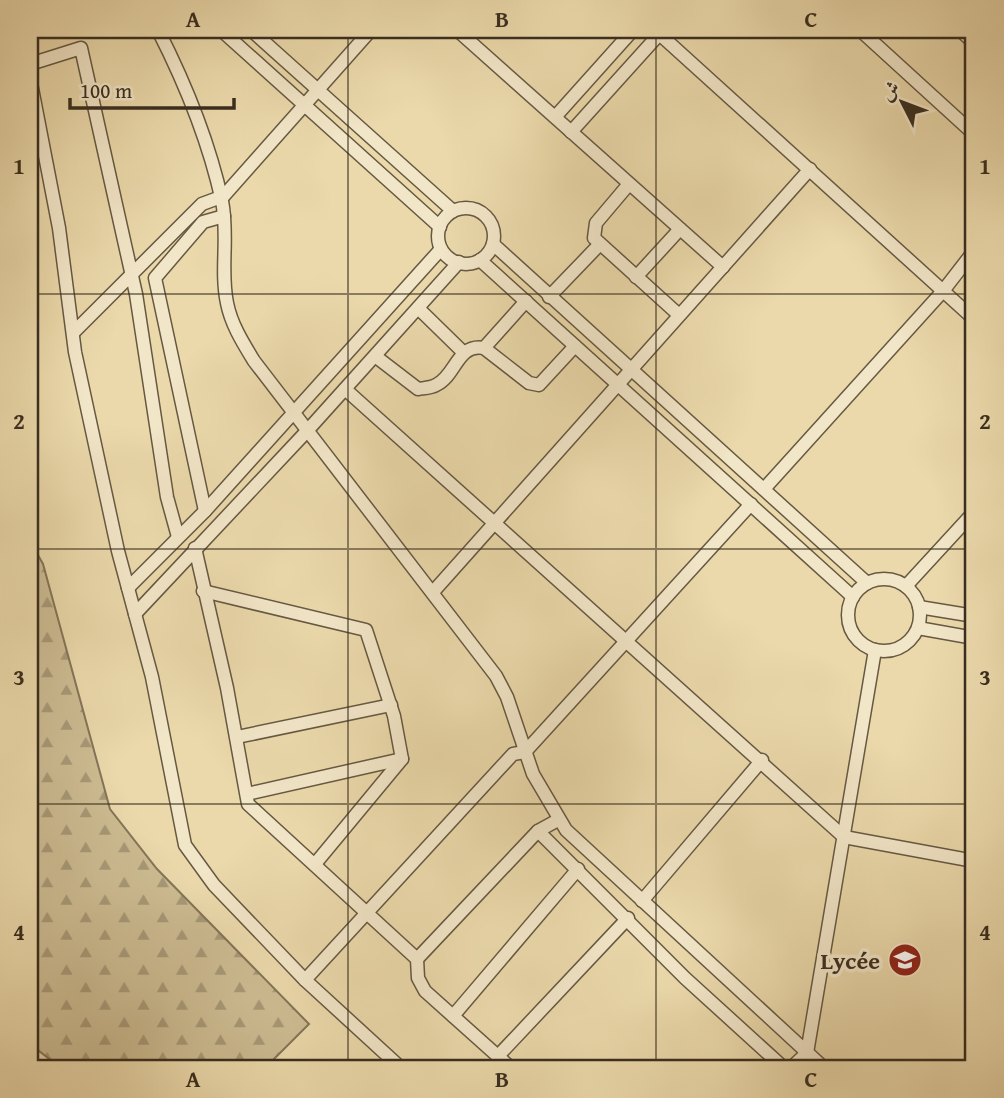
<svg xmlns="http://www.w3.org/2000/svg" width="1004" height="1098" viewBox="0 0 1004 1098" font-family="'Gentium Book Plus',Amiri,serif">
<defs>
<pattern id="forest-firs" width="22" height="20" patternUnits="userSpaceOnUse" patternTransform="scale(1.75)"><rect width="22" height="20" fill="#cdbc93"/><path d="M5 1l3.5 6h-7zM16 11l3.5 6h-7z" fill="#a79977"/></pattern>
</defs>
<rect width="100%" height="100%" fill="#ebd9ab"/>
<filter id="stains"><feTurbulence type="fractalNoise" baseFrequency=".00286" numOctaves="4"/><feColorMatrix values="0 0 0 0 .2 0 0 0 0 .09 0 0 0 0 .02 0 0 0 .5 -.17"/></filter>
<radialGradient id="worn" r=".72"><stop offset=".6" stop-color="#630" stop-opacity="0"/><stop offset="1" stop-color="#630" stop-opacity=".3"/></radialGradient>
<path fill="url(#forest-firs)" stroke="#837559" stroke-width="2" d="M30,541L43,564L110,809L157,869L309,1024L265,1068H61L30,1044Z"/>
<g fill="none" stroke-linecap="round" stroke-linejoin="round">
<defs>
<g id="minor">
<path d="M158,30C185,83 209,142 222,201C229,236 220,270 227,303C231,324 243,343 254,361L496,676L507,697L533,774L566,830L824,1068"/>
<path d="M221,30L440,227"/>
<path d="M251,30L453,211"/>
<path d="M457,30L723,267"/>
<path d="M655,30L974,319"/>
<path d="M860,30L974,134"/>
<path d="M960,30L974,43"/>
<path d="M30,64L81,48L136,294L167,497L178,537"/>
<path d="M30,78L59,228L75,352L118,551L152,677L185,845L214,885L305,980L401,1068"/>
<path d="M555,117L633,30"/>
<path d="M571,132L663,30"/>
<path d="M629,184L596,223L594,238L679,315"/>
<path d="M221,199L371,30"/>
<circle cx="466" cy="236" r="28"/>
<path d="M493,244L867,583"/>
<path d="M480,260L853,597"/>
<path d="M636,277L680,229"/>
<path d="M549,297L599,245"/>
<path d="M418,308L464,353"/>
<path d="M73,333L202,204L221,197"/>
<path d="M484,348L526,301"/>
<path d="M375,356L418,389C424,388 431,388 436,385C456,376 457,343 484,348L529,383L539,385L575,346"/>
<path d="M345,389L844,837L974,861"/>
<path d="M764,489L943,291L974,251"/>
<path d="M205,511L155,278L203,222L224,216"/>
<path d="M195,548L227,688L248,804L417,959L418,978L425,991L511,1068"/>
<circle cx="884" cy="615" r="36"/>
<path d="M906,586L974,512"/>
<path d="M128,588L205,511L441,249"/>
<path d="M203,591L366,630L394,716L402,759L315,864"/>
<path d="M433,592L810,169"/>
<path d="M919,607L974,616"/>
<path d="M135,614L307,431L459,262"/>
<path d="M918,628L974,638"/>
<path d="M237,737L391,705"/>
<path d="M247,794L402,759"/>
<path d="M538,831L685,978L784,1068"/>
<path d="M642,901L762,760"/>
<path d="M417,959L538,831L558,820"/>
<path d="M305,980L513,754L525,752L751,504"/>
<path d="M453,1016L578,869"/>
<path d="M498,1056L628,918"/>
<path d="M791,1068L807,1053L875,650"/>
</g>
</defs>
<use href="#minor" stroke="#665942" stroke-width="15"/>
<use href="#minor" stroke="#f2e6c8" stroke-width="12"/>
</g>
<path fill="none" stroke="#392e1f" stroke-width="2" stroke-opacity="0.55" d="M348,30V1068M656,30V1068M30,294H974M30,549H974M30,804H974"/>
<defs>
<symbol id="school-disc" viewBox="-11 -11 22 22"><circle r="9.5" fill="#8f2418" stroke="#f2e6c8"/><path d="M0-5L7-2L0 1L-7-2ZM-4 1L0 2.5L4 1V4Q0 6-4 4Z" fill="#fff"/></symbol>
</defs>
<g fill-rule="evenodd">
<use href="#school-disc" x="886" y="941" width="38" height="38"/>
</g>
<g text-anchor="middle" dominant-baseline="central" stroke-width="7" stroke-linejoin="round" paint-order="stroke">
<g font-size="24" font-weight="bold" fill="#392e1f" stroke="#f2e6c8" text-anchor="end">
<text x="880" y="960">Lycée</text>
</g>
</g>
<rect width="1004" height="1098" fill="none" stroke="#ebd9ab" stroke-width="77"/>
<g transform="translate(902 102) rotate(312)" stroke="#f2e6c8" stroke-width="5" paint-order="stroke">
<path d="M0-5L12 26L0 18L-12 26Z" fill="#392e1f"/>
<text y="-10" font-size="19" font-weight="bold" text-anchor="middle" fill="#392e1f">ش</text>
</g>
<path d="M70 98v10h164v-10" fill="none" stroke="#392e1f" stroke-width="3.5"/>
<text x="80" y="98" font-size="21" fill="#392e1f" stroke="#f2e6c8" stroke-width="5" paint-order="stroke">100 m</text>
<rect x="38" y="38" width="927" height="1022" fill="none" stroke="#392e1f" stroke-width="2.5"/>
<g font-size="23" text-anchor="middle" font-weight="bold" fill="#392e1f">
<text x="193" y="27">A</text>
<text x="502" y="27">B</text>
<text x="811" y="27">C</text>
<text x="19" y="174">1</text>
<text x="985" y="174">1</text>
<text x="19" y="429">2</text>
<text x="985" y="429">2</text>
<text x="19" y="685">3</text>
<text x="985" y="685">3</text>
<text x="19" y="940">4</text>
<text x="985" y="940">4</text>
<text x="193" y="1087">A</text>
<text x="502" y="1087">B</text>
<text x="811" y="1087">C</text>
</g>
<rect width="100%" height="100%" filter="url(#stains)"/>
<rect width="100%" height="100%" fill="url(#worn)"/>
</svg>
